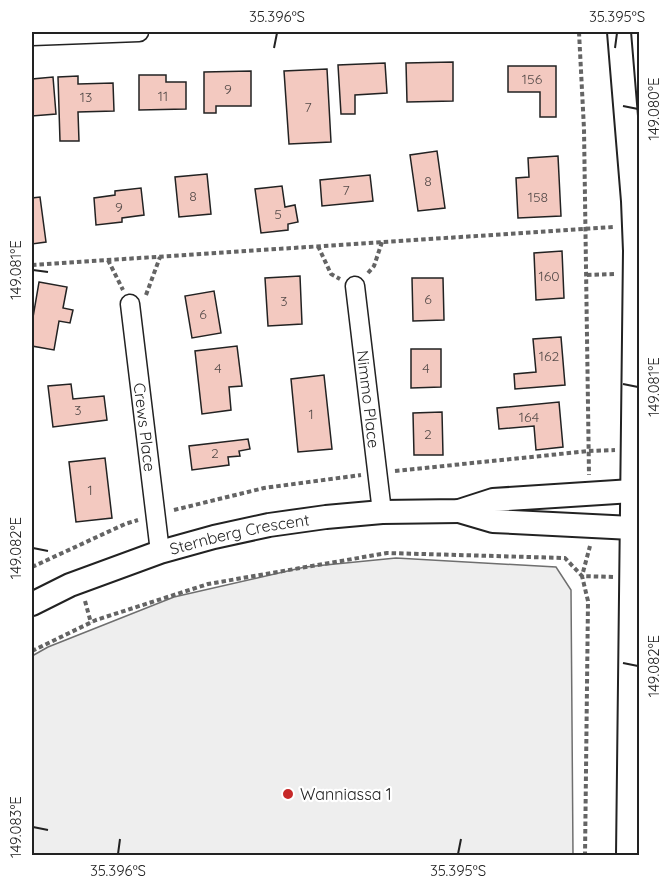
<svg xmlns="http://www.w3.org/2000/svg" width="671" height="887" viewBox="0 0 671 887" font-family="Quicksand,sans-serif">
<rect width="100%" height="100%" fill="#fff"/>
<path fill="#eee" stroke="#6f6f6f" stroke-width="1.5" d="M396,558L556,567L571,590L573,855H32V656L48,647L174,597L305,567Z"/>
<g fill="#f3c9c0" stroke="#222" stroke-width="1.5">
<path d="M453,62V101L407,102L406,63Z"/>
<path d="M385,63L387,93L355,95V114H341L338,65Z"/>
<path d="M508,66H556V117H540V92H508Z"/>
<path d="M327,69L331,142L289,144L284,71Z"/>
<path d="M251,71V106H216V113H204V72Z"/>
<path d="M139,75H166V82H186V109L139,110Z"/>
<path d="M78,76V84L113,83L114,111L78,112L79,141H60L58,77Z"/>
<path d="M53,77L56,114L32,116V79Z"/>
<path d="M437,151L445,208L418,211L410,155Z"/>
<path d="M558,156L561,216L518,218L516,178L529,177L528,158Z"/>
<path d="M207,174L211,214L179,217L175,177Z"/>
<path d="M370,175L373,201L322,206L320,180Z"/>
<path d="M282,186L285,207L295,205L298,222L288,224V230L261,233L255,189Z"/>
<path d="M141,188L144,215L122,218V222L96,225L94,198L115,195V191Z"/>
<path d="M40,197L46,242L32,244V198Z"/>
<path d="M562,251L564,298L536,300L534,253Z"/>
<path d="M300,276L302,324L268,326L265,278Z"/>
<path d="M412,278H443L444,320L413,321Z"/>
<path d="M39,282L67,287L63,308L73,310L70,323L59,321L54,350L32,346V323Z"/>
<path d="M214,291L221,333L192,338L185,296Z"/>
<path d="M561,337L565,385L515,389L514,374L536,372L533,339Z"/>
<path d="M237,346L242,386L229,387L231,410L202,414L195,351Z"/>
<path d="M411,349H441V387L411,388Z"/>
<path d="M324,375L332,449L298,452L291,379Z"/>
<path d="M71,384L73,399L104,396L107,420L53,427L48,386Z"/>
<path d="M559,402L563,447L536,450L534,426L499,429L497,408Z"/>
<path d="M442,412L443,455H414L413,413Z"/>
<path d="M248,439L250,449L239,451L240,456L228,457L229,465L192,470L189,446Z"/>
<path d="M105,458L112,518L76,522L69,462Z"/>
</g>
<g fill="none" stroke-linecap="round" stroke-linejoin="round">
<defs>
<g id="minor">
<path d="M32,36L139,32"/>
<path id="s1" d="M355,286L382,512"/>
<path id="s2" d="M130,304L160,552"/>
</g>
<g id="tertiary">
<path d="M619,32L633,201L635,251L628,856"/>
<path d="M459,511L493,521L632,528"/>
<path id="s3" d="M32,604L70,585L160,552L214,537L269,525L326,517L382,512L459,511L493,500L632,491"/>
</g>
</defs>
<use href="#minor" stroke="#222" stroke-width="21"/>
<use href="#tertiary" stroke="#222" stroke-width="26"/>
<g stroke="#646464" stroke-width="4" stroke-dasharray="4.5 3" stroke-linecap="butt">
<path d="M579,32L584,129L589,475"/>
<path d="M318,246L331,274L340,279"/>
<path d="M108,260L123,290"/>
<path d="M32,265L614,227"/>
<path d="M368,273L374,266L382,242"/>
<path d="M587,275L615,274"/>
<path d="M146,295L160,257"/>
<path d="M395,471L589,451L615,450"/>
<path d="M174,510L264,488L361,475"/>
<path d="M32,567L125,524L138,520"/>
<path d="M85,601L91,623"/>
<path d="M32,651L96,620L208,584L387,553L565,558L582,576L613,577"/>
<path d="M585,856L588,601L582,576L590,546"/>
</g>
<use href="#minor" stroke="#fff" stroke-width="18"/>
<use href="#tertiary" stroke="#fff" stroke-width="22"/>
</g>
<path fill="none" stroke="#222" stroke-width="2" d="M274,48L277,33M615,48L617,33M623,106L638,109M33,270L48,272M623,384L638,387M33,548L48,551M623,663L638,666M33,827L48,830M118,854L120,839M458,854L461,839"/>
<circle fill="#c62828" stroke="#fff" stroke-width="2" cx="288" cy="794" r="6"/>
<g text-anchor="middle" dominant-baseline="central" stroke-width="4.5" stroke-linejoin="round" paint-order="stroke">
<g font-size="14" fill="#564c4a">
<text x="532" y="79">156</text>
<text x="228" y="89">9</text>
<text x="163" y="96">11</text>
<text x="86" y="97">13</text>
<text x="308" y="107">7</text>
<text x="428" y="181">8</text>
<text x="346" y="190">7</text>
<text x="193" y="196">8</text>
<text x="538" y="197">158</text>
<text x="119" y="207">9</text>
<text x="278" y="214">5</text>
<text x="549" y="276">160</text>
<text x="428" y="299">6</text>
<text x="284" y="301">3</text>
<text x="203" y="314">6</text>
<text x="549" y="356">162</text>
<text x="218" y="368">4</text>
<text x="426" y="368">4</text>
<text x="78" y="410">3</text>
<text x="311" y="414">1</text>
<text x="529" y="417">164</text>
<text x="428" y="434">2</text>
<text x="215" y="453">2</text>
<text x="90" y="490">1</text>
</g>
<g font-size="16" fill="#222" stroke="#fff">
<text stroke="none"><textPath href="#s1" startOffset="114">Nimmo Place</textPath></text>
<text stroke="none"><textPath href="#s2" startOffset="124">Crews Place</textPath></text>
<text stroke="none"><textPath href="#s3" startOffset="220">Sternberg Crescent</textPath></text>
</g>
<g font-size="16" fill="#222" stroke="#fff" text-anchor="start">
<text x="300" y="794">Wanniassa 1</text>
</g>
</g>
<rect width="671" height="887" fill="none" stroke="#ffffff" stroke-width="66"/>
<rect x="33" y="33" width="605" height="821" fill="none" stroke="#222" stroke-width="2"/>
<g font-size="15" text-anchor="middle" fill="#222">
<text x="277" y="22">35.396°S</text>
<text x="617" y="22">35.395°S</text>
<text transform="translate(654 109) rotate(-90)" y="5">149.080°E</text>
<text transform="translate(16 270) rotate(-90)" y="5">149.081°E</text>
<text transform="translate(654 387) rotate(-90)" y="5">149.081°E</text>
<text transform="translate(16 548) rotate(-90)" y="5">149.082°E</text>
<text transform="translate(654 666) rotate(-90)" y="5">149.082°E</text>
<text transform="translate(16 827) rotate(-90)" y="5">149.083°E</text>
<text x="118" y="876">35.396°S</text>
<text x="458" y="876">35.395°S</text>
</g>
</svg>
